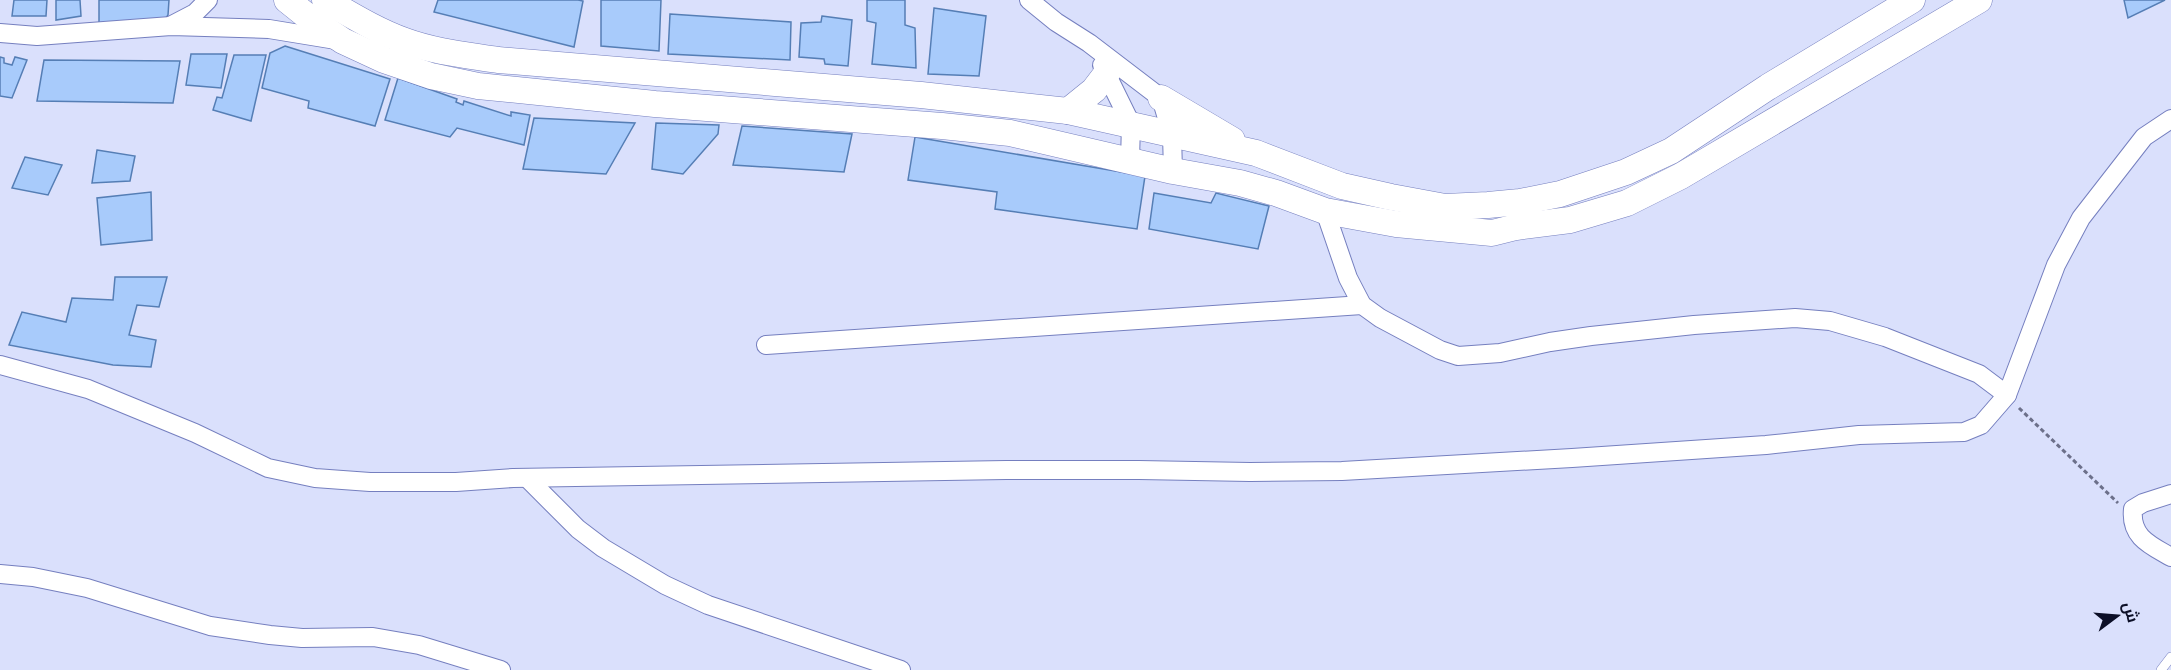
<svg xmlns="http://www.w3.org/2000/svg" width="2171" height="670" viewBox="0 0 2171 670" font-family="Commissioner,Cairo,sans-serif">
<rect width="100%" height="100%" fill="#dae0fc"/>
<g fill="#a8cbfb" stroke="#557eb5" stroke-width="1.5">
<path d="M14,0H47L46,16H12Z"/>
<path d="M56,0H80L81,16L56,20Z"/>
<path d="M99,0H169L168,15L164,21L99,25Z"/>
<path d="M438,0H578L583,1L574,47L434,12Z"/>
<path d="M601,0H661L659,51L601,46Z"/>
<path d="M867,0H905V25L915,28L916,68L872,64L876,23L867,21Z"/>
<path d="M2124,0H2165L2128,18Z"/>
<path d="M934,8L986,16L979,76L928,74Z"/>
<path d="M670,14L791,22L790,60L668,54Z"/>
<path d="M822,16L852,20L848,66L825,64L824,59L799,57L801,23L821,22Z"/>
<path d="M285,46L390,79L375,126L308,108L309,101L262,88L270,53Z"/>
<path d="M191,54H227L221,88L186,85Z"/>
<path d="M234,55H266L251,121L213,110L217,97L222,98Z"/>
<path d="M0,57L4,58V63L12,65L15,57L27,60L12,98L0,96Z"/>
<path d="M44,60L180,61L173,103L37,101Z"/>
<path d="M398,78L457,99L456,102L463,105L464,101L511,116V112L530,115L524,145L457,128L450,137L385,120Z"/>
<path d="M534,118L635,123L606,174L523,169Z"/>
<path d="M656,123L719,125L718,134L683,174L652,169Z"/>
<path d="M742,126L852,134L844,172L733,165Z"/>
<path d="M915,137L1145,176L1137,229L995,209L997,192L908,180Z"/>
<path d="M97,150L135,156L130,181L92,183Z"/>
<path d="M25,157L62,165L48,195L12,188Z"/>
<path d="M151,192L152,240L101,245L97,198Z"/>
<path d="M1154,193L1211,203L1216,193L1269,206L1258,249L1149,229Z"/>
<path d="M115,277H167L159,307L137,305L129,335L156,340L151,367L113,365L9,345L22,312L66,322L72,298L113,300Z"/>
</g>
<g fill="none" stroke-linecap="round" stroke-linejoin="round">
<defs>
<path id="lane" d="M2161,670L2171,657"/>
<g id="street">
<path d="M1029,0L1056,22L1089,43L1161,98L1172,135L1173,171"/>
<path d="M172,25L195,13L208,0"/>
<path d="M0,33L37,36L171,26L269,29L336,40"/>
<path d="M1102,65L1131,124L1130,160"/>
<path d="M1325,211L1348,278L1362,305L1380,318L1440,350L1458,356L1500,353L1550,342L1591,336L1694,325L1795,318L1830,321L1885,337L1979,374L2007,395"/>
<path d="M766,345L1362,305"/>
<path d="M0,365L88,389L195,433L268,468L315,478L370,482H456L513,478L1006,470H1139L1250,472L1342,471L1572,458L1766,445L1859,435L1964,432L1981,425L2007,395L2056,265L2081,218L2144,137L2171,119"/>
<path d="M527,478L578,529L603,548L665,585L708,605L901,670"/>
<path d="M2171,494L2143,503L2133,509C2130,537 2150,545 2171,557"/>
<path d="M0,574L33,577L87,588L210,626L270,635L302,638L373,637L419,645L501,670"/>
</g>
<g id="secondary">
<path d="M287,0L312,20L343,41L384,60L431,76L478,86L655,104L942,126L1010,133L1173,171L1240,183L1276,193L1325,211L1396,224L1492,233L1516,227L1570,220L1627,203L1681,176L1979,0"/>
<path d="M325,0C351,15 377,31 405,41C435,52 467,55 498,60L921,95L1068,111L1256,153L1342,186L1391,197L1445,207L1488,205L1520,202L1560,194L1626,172L1671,151L1768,87L1912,0"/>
<path d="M1161,98L1232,140"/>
<path d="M1068,111L1094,90L1107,73"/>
</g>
</defs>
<use href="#lane" stroke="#757fbf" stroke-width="10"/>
<use href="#street" stroke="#757fbf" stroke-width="20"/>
<use href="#secondary" stroke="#757fbf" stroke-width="27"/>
<path stroke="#6c708a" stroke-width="3" stroke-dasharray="4.5 3" stroke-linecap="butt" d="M2019,408L2118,503"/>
<use href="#lane" stroke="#fff" stroke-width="9"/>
<use href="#street" stroke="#fff" stroke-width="18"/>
<use href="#secondary" stroke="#fff" stroke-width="26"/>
</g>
<g transform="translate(2117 616) rotate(74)" stroke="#dae0fc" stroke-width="4.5" paint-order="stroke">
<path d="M0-4.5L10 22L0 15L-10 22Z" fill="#0c0f27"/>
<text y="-9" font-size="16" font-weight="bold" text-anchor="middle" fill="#0c0f27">ش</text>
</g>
</svg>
